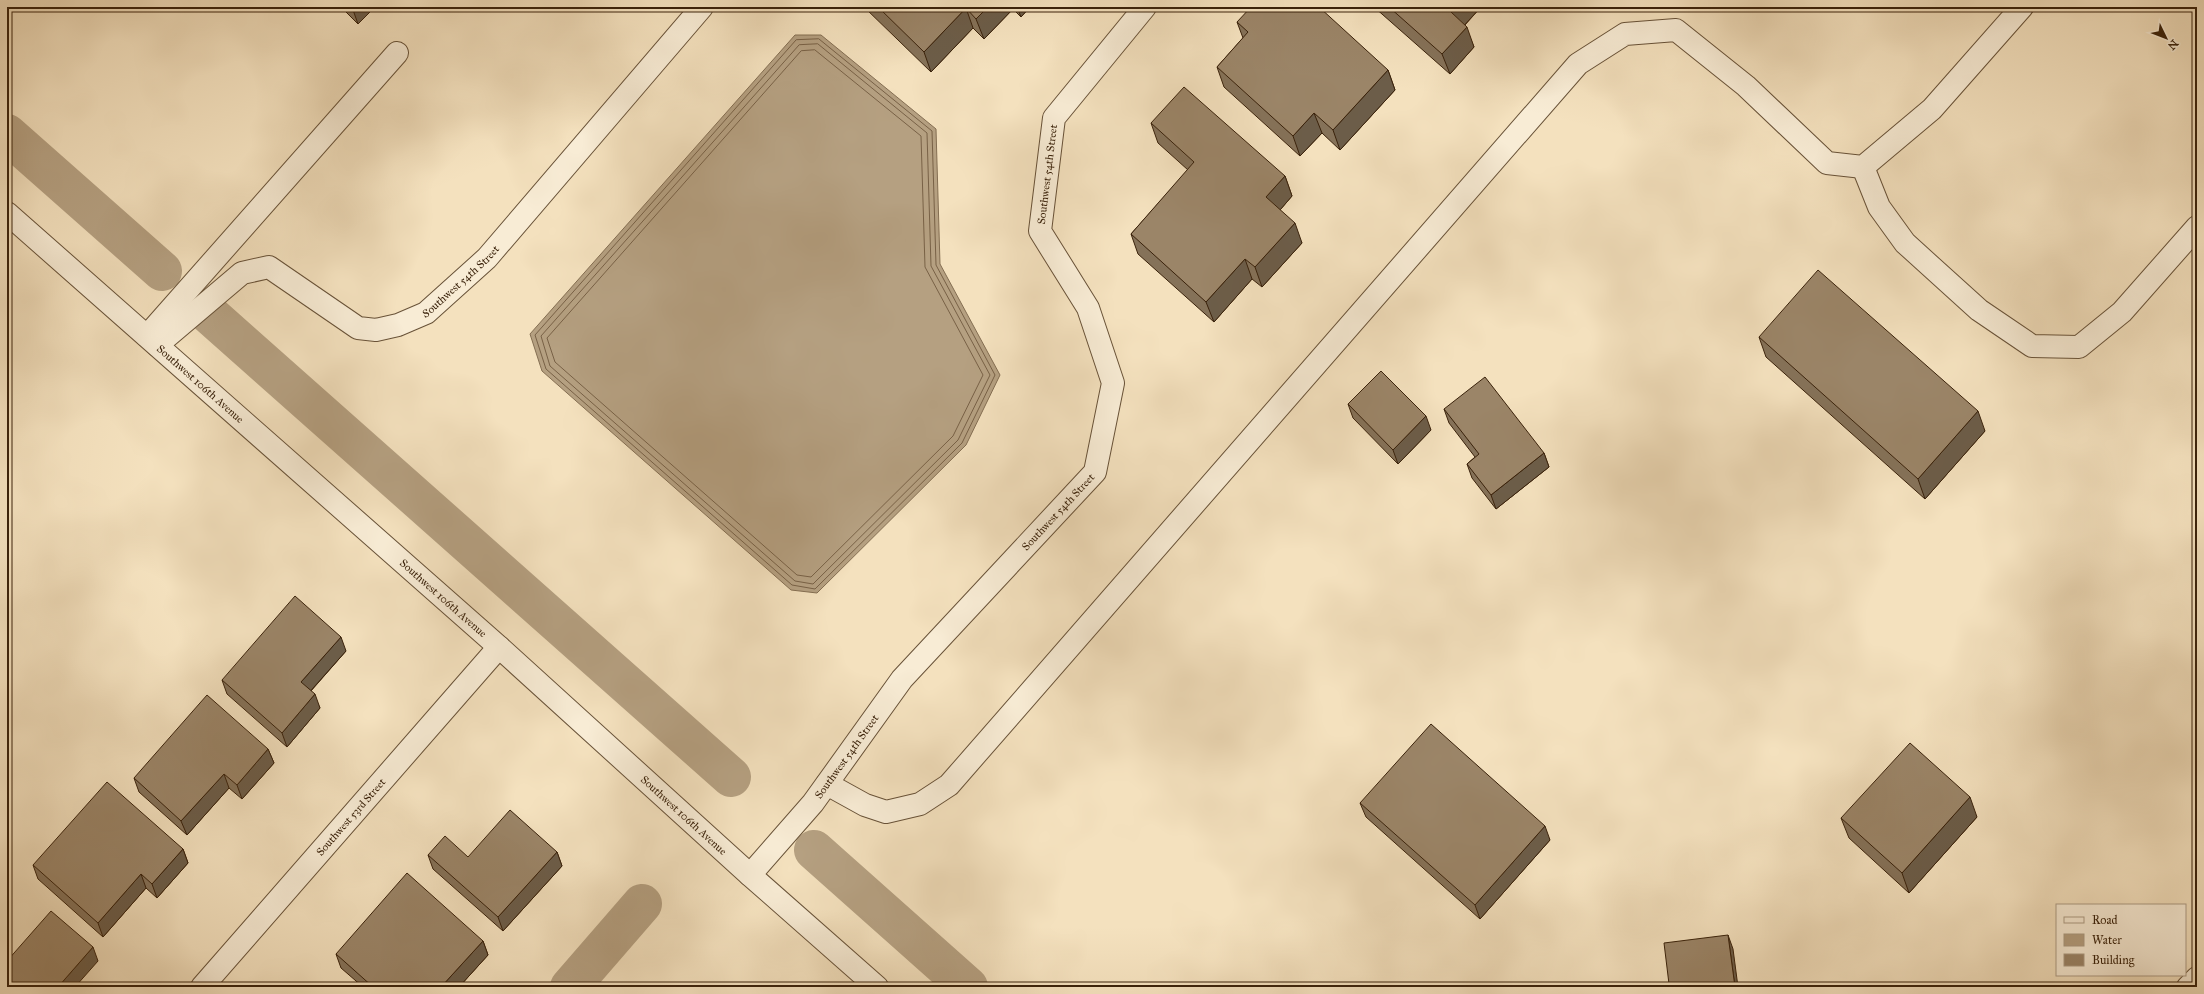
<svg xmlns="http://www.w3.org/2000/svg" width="2204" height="994" viewBox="0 0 2204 994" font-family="'IM FELL Great Primer',serif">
<rect width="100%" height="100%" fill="#f4e1be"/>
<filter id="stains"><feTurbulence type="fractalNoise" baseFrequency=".005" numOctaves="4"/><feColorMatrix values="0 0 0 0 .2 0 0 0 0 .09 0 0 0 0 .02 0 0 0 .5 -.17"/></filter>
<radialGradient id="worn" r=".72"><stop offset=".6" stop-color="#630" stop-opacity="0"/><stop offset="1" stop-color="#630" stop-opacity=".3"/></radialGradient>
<path fill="#b5a081" stroke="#846e52" d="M795,35H821L936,129L940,264L1000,375L966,445L817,593L791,590L542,371L530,334Z"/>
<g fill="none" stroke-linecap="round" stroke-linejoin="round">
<g stroke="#786146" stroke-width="1">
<path d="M819,39L932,131L936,265L995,375L962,443L815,589L792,585L546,369L535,335L796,40Z"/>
<path d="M818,44L927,133L931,266L990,375L958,440L813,584L795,581L550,366L541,336L799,45Z"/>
<path d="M815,50L921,136L925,267L983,375L953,436L811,577L797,575L555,362L547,338L801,51Z"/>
</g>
<g stroke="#b5a081" stroke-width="40">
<path d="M7,134L162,271"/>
<path d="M209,314L731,777"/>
<path d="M814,850L968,987"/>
<path d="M570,987L642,904"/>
</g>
<defs>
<g id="service">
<path d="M1863,167L1879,207L1905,243L1979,310L2032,346L2079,347L2122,312L2197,227"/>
<path d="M147,336L397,53"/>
<path d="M827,784L865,805L886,812L920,804L949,785L1578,64L1625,34L1676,30L1746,86L1827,163L1863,167L1932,109L2022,7"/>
<path d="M2188,987L2197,978"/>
</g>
<g id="minor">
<path id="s1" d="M7,213L499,647L750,875L877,987"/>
<path id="s2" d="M157,345L242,273L269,267L358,328L376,330L398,325L426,313L487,258L702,7"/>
<path id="s3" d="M750,875L813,803L902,679L1095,472L1113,383L1088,308L1040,231L1054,118L1145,7"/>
<path id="s4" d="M202,987L499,647"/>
</g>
</defs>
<use href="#service" stroke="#685238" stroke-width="24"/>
<use href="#minor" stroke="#685238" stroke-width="24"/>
<use href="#service" stroke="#f8ecd5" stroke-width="22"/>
<use href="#minor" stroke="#f8ecd5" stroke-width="22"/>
</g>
<g fill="#857259" stroke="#3a220b">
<path d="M341,7H375L358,24Z"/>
<path d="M864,7H1030L1021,17L1013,9L984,39L973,28L931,72Z"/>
<path d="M1374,7H1481L1465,25L1474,47L1450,74Z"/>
<path d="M1237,22L1388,70L1395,90L1340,150L1322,133L1300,156L1224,87L1217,67L1243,38Z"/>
<path d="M1151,123L1285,176L1292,196L1280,210L1302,243L1262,287L1252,279L1214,322L1138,254L1131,234L1188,170L1158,143Z"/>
<path d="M1759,337L1985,431L1925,499L1766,357Z"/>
<path d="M1348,404L1431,430L1398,464L1353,418Z"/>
<path d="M1444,409L1544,453L1549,467L1496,509L1472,478L1467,464L1475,457L1449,423Z"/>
<path d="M346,651L311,691L320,708L287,747L227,694L222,680Z"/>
<path d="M268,749L274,763L242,799L229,788L187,835L139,792L134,778Z"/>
<path d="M1360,803L1550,840L1480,919L1366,817Z"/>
<path d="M1977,817L1909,893L1849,838L1841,818Z"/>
<path d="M183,849L188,863L157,898L146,888L103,937L38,879L33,865Z"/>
<path d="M557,852L562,866L503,931L433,869L428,855L468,857Z"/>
<path d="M483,941L488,955L459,987H363L341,968L336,954Z"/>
</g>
<g fill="#6c5d49" stroke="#3a220b">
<path d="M352,7H375L358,24Z"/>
<path d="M988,7H1012L1013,9L984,39L976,19Z"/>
<path d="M1017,7H1030L1021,17Z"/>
<path d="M1456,7H1481L1458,32L1451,12Z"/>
<path d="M966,8L973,28L931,72L924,52Z"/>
<path d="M1467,27L1474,47L1450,74L1442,54Z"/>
<path d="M1388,70L1395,90L1340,150L1333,130Z"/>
<path d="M1314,113L1322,133L1300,156L1293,136Z"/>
<path d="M1285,176L1292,196L1274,217L1266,197Z"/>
<path d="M1295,223L1302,243L1262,287L1255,267Z"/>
<path d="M1245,259L1252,279L1214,322L1206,302Z"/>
<path d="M1978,411L1985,431L1925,499L1918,479Z"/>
<path d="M1426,416L1431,430L1398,464L1393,450Z"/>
<path d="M1544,453L1549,467L1496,509L1491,495Z"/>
<path d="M341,637L346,651L306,696L301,682Z"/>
<path d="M315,694L320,708L287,747L282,733Z"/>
<path d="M268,749L274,763L242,799L237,785Z"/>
<path d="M224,774L229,788L187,835L181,821Z"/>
<path d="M1970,797L1977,817L1909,893L1902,873Z"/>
<path d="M1545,826L1550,840L1480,919L1475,905Z"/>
<path d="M183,849L188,863L157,898L152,884Z"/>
<path d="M557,852L562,866L503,931L498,917Z"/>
<path d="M141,874L146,888L103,937L98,923Z"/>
<path d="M1728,935L1733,949L1738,987H1735Z"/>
<path d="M483,941L488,955L459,987H441Z"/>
<path d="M93,947L98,961L75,987H58Z"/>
</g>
<g fill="#9b8568" stroke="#3a220b">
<path d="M878,7H988L976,19L966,8L924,52Z"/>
<path d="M1251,7H1319L1388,70L1333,130L1314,113L1293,136L1217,67L1248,32L1237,22Z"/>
<path d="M1389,7H1456L1451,12L1467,27L1442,54Z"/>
<path d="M1184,87L1285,176L1266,197L1295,223L1255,267L1245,259L1206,302L1131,234L1194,162L1151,123Z"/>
<path d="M1818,270L1978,411L1918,479L1759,337Z"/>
<path d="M1381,371L1426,416L1393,450L1348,404Z"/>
<path d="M1485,377L1544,453L1491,495L1467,464L1479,454L1444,409Z"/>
<path d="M295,596L341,637L301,682L315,694L282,733L222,680Z"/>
<path d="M207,695L268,749L237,785L224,774L181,821L134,778Z"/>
<path d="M1431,724L1545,826L1475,905L1360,803Z"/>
<path d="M1910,743L1970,797L1902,873L1841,818Z"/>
<path d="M107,782L183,849L152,884L141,874L98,923L33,865Z"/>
<path d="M510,810L557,852L498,917L428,855L445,836L468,857Z"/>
<path d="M407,873L483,941L441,987H373L336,954Z"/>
<path d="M51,911L93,947L58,987H7V961Z"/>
<path d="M1728,935L1735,987H1648L1669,984L1664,943Z"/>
<path d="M337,983L341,987H333Z"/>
</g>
<g text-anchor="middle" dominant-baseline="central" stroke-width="3" stroke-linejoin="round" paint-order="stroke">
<g font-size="11" fill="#3a220b" stroke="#f8ecd5">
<text stroke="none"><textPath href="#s3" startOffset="849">Southwest 54th Street</textPath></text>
<text stroke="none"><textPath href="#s2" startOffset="365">Southwest 54th Street</textPath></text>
<text stroke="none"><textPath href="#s1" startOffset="258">Southwest 106th Avenue</textPath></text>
<text stroke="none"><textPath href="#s3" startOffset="477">Southwest 54th Street</textPath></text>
<text stroke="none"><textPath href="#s1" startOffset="582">Southwest 106th Avenue</textPath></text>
<text stroke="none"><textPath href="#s3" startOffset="153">Southwest 54th Street</textPath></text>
<text stroke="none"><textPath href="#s1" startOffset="906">Southwest 106th Avenue</textPath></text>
<text stroke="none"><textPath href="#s4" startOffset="226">Southwest 53rd Street</textPath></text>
</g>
</g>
<rect width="2204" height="994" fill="none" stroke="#f4e1be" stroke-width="24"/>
<rect x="8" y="8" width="2188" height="978" fill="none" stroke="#3a220b" stroke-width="2"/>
<rect x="12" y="12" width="2180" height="970" fill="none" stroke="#3a220b"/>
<rect x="2056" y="904" width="130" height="72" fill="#f8ecd5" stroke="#ac9b84"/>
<rect x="2064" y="917" width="20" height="6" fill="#f8ecd5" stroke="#ac9b84"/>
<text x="2092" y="924" font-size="12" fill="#3a220b">Road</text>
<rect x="2064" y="934" width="20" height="12" fill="#b5a081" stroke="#ac9b84"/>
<text x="2092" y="944" font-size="12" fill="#3a220b">Water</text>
<rect x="2064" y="954" width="20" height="12" fill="#9b8568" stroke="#ac9b84"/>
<text x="2092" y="964" font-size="12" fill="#3a220b">Building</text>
<g transform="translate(2166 38) rotate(133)" stroke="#f8ecd5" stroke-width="3" paint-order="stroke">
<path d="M0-3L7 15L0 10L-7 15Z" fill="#3a220b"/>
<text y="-6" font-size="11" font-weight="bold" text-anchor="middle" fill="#3a220b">N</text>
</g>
<rect width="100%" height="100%" filter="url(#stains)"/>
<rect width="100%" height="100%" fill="url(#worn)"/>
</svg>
